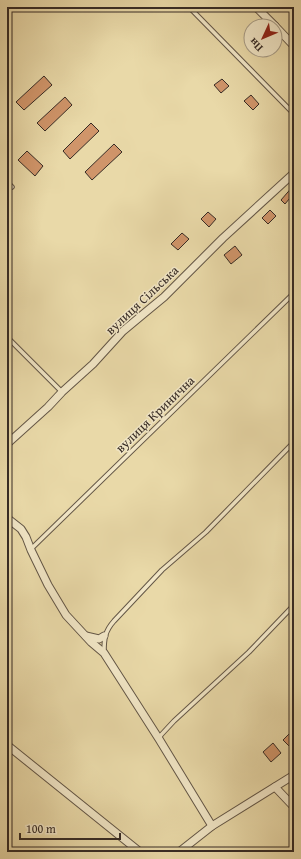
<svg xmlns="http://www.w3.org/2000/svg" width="301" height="859" viewBox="0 0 301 859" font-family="'Gentium Book Plus',serif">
<rect width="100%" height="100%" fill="#e9d9a8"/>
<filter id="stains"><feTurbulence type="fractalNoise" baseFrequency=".005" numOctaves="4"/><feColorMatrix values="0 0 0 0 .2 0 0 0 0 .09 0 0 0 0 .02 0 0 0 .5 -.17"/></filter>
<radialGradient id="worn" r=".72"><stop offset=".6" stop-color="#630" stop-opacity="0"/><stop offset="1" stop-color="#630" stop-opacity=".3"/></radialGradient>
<g fill="#d0956a" stroke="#362b25">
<path d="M44,76L52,85L24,110L16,102Z"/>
<path d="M222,79L229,86L221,93L214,85Z"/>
<path d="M251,95L259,104L253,110L244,101Z"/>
<path d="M65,97L72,105L45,131L37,123Z"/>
<path d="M91,123L99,131L70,159L63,151Z"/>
<path d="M114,144L122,152L92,180L85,172Z"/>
<path d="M27,151L43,166L35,176L18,160Z"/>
<path d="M294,185V193L285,204L281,200Z"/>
<path d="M270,210L276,216L268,224L262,218Z"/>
<path d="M208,212L216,219L209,227L201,219Z"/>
<path d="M182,233L189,239L178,250L171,244Z"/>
<path d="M235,246L242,255L231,264L224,255Z"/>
<path d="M294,729V742L290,747L283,740Z"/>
<path d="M273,743L281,753L271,762L263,752Z"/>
</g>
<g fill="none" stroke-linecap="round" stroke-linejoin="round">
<defs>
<g id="service">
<path d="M189,7L294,114"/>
<path d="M7,182L12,187"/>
<path d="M7,337L62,392"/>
<path d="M31,549L294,293"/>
<path d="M104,652C104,639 105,631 114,621L162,570L206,532L294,442"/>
<path d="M159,739L161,735L174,721L249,652L294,605"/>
</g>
<g id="minor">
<path d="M256,7L275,26"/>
<path d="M275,26L294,46"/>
<path d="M7,444L48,407L62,392L93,364L123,331L147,311L164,297L223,238L294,173"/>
<path d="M7,518L21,529L26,537L31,550L48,585L66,615L91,642L104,653L159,739L212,826"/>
<path d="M86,636L99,639L104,636"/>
<path d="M7,745L140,852"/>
<path d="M275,787L294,807"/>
<path d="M179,852L212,826L294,775"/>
</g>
</defs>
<use href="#service" stroke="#635646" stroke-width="5.5"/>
<use href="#minor" stroke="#635646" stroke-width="9"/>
<use href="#service" stroke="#f1e6c6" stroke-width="3.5"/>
<use href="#minor" stroke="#f1e6c6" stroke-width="7"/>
</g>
<g text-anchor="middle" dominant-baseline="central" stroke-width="3" stroke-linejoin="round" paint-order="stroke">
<g font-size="13" fill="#362b25" stroke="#f1e6c6">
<text transform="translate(142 300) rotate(-43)">вулиця Сільська</text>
<text transform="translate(155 414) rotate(-44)">вулиця Кринична</text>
</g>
</g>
<rect width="301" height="859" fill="none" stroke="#e9d9a8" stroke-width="24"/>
<rect x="8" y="8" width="285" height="843" fill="none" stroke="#362b25" stroke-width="2"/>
<rect x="12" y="12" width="277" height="835" fill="none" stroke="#362b25"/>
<g transform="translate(263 38) rotate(226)"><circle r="19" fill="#f1e6c6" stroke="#a69b86"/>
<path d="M0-3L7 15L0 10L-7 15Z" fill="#8f2418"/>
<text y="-6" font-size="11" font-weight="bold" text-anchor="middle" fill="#362b25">Пн</text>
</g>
<path d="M20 833v6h100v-6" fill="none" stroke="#362b25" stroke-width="2"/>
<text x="26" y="833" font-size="12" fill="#362b25" stroke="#f1e6c6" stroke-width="3" paint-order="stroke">100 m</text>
<rect width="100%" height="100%" filter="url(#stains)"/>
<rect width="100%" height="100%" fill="url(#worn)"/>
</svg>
